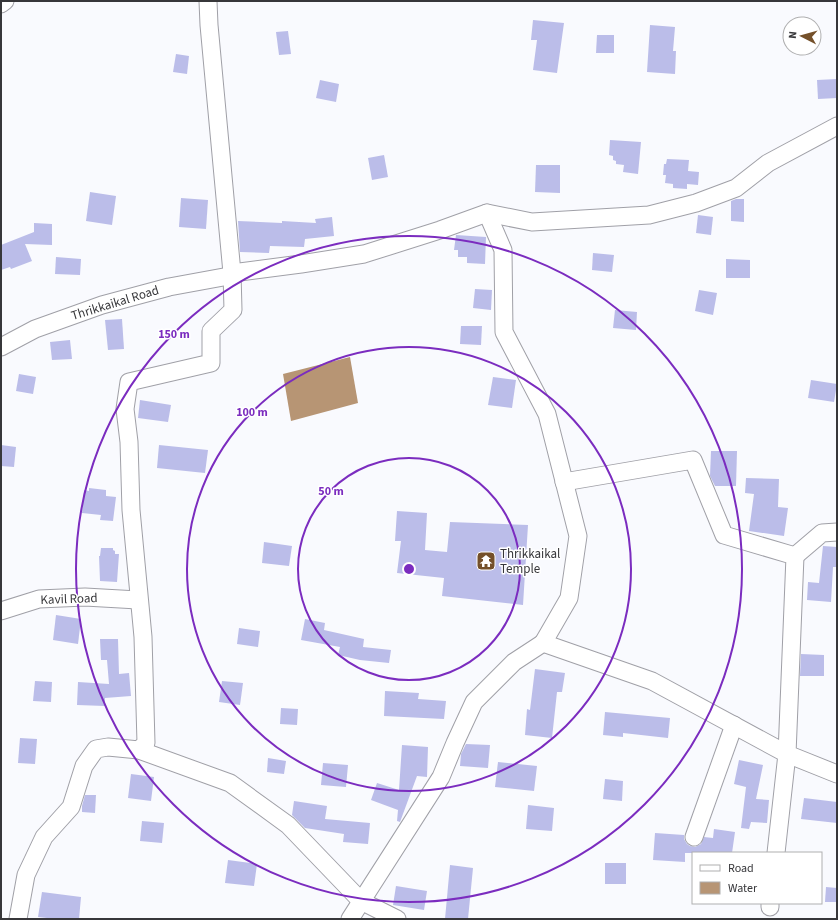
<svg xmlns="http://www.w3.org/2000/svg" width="838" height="920" viewBox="0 0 838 920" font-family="'Source Sans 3',sans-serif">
<rect width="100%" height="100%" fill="#f9fafe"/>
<path fill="#b79574" d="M350,357L358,403L291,421L283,374Z"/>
<g fill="#bbbde9">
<path d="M533,20L564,23L557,73L533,70L537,40H531Z"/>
<path d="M650,25L675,27L673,51H676L675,74L647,72Z"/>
<path d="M288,31L291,54L279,55L276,32Z"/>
<path d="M597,35H614V53H596Z"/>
<path d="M176,54L189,56L187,74L173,72Z"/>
<path d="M837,79V98L818,99L817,80Z"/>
<path d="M320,80L339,84L336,102L316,98Z"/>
<path d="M610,140L641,142L638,174L623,172L624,165L616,164V161L613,160V156L609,155Z"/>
<path d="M384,155L388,177L372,180L368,158Z"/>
<path d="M667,159L689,160L688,171L699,172L698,185L687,184V189L673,188V184L665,183L666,175H663L664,164H666Z"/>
<path d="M536,165H560V193L535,192Z"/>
<path d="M90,192L116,196L112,225L86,221Z"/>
<path d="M181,198L208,200L206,229L179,227Z"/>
<path d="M736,199H744V222L731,221V201Z"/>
<path d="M698,215L713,217L711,235L696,233Z"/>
<path d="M332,217L334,236L305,239L304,247L270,246L269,253L240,252L238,221L282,223V221L316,223L315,219Z"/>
<path d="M34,223L52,224V245L25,244L32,261L11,269L10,267L1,270V245L34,232Z"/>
<path d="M456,235L486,237L485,264L467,263V257H458V250H454Z"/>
<path d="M593,253L614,255L612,272L592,270Z"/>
<path d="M56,257L81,259L80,275L55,274Z"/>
<path d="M726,259L750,260V278H726Z"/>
<path d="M475,289L492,290L491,310L473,308Z"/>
<path d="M699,290L717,293L713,315L695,311Z"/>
<path d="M615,310L637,312L636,330L613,328Z"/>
<path d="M122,319L124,349L108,350L105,320Z"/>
<path d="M461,326H482L481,345L460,344Z"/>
<path d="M70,340L72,359L52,360L50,342Z"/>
<path d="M19,374L36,377L33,394L16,391Z"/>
<path d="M493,377L516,380L512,408L488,405Z"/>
<path d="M811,380L837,384L834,402L808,398Z"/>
<path d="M140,400L171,405L168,422L138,418Z"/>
<path d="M1,445L16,447L14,467L1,466Z"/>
<path d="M159,445L208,450L205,473L157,468Z"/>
<path d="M711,451H737L736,486H715L710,476Z"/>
<path d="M746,478L779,479L778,507L788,508L784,536L749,531L754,494L745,493Z"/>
<path d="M89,488L106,490V496L116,497L113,521L100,520L101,515L82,513L84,490L89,491Z"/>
<path d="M397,511L427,513L425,550L447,552L450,522L528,525L523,605L442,596L444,578L397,573L401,541H395Z"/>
<path d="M264,542L292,546L289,566L262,563Z"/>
<path d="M823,546L837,547V567H833L831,602L807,600L808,582L819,583Z"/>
<path d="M101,548H113V550L115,551V554H119L117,582L100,581L99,556H100Z"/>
<path d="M56,615L81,619L78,644L53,640Z"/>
<path d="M305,619L325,623L324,630L364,639L363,647L391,650L389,663L360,660L338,655L340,647L301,640Z"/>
<path d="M239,628L260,631L258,647L237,644Z"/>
<path d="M100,639H118L119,674L129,673L131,696L105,698V706L77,705L78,682L109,684L107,660H101Z"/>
<path d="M801,654L824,655V676H800Z"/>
<path d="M535,669L565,673L562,692H557L552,738L525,735L527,709L530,710Z"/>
<path d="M35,681L52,682L51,702L33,701Z"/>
<path d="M222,681L243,683L240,705L219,702Z"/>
<path d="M385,691L419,693L418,699L446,701L444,719L384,716Z"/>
<path d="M281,708L298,709L297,725L280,724Z"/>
<path d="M605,712L670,718L668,738L623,733V737L603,735Z"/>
<path d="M20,738L37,739L35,764L18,763Z"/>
<path d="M466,744L490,745L488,768L460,766L461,754Z"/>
<path d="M402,745L428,747L427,777L417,776L400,822L397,821L398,810L371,800L377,783L399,790Z"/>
<path d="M268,758L286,761L284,774L267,772Z"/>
<path d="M739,760L763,765L756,799L769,800L767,823L751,822L749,829L741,828L746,787L734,784Z"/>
<path d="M498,762L537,766L534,791L495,787Z"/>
<path d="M323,763L348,765L346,787L321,785Z"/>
<path d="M131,774L154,777L151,801L128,798Z"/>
<path d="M605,779L623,781L622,801L603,799Z"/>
<path d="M85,795H96L95,813L82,812V806Z"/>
<path d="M804,798L837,802V823L801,819Z"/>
<path d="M294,801L327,806L325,819L370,823L368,844L343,842L344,834L305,828L292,815Z"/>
<path d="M528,805L554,808L552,831L526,829Z"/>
<path d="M142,821L164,823L162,843L140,841Z"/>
<path d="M714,829L735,832L732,853H685V862L653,860L655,833L684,835V839L687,844L690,846L695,847L701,844L704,837L713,838Z"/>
<path d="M228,860L257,864L254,886L225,883Z"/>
<rect x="605" y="863" width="21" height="21"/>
<path d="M450,865L473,868L468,919H445Z"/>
<path d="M396,886L427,891L424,910L393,905Z"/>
<path d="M826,887L837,888V902H825Z"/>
<path d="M42,892L81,897L79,919H56L38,917Z"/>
</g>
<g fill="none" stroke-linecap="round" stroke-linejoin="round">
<defs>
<g id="minor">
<path d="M1,4L5,1"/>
<path d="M487,213L503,250L504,332L547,414L578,536L569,598L543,643"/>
<path d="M1,347L35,329L102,305L169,287L229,276L232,273L301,264L364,254L440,230L487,213L532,222L649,215L696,203L736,188L768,163L837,126"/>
<path d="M564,482L693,460L724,535L795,556L787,754L837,774"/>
<path d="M795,556L822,533L837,532"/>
<path d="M1,611L39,599L85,597L138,600"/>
<path d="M139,750L146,743L143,637L131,510L129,442L125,409L129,382L211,363V331L233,310L232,273L209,25L208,1"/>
<path d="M694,837L734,725"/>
<path d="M770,907V903"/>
<path d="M18,919L26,875L44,837L71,807L84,766L96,749L108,747L139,750L230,783L288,825L361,901L397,919"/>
<path d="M350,919L441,777L455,743L474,702L514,662L543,643L652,681L787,754L776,853"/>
</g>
</defs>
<use href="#minor" stroke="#a0a0a7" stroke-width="19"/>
<use href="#minor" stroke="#fff" stroke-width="17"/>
</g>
<g fill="none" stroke="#7b2cbf" stroke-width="2">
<circle cx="409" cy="569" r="111"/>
<circle cx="409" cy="569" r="222"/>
<circle cx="409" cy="569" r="333"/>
</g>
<defs>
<symbol id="temple-square" viewBox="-11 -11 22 22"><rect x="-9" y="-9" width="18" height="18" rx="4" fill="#74502a" stroke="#fff"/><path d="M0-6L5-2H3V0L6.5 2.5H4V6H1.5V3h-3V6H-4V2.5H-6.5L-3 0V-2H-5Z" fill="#fff"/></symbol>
</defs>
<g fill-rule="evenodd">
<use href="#temple-square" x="475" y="550" width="22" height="22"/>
</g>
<g text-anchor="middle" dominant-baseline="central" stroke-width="3" stroke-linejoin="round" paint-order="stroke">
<g font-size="13" fill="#37373a" stroke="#fff">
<text transform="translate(115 303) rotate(-17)">Thrikkaikal Road</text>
<text transform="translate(69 599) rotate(-2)">Kavil Road</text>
</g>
<g font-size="13" fill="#37373a" stroke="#fff" text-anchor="start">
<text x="500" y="554">Thrikkaikal<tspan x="500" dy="15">Temple</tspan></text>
</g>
</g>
<circle cx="409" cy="569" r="6" fill="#7b2cbf" stroke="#fff" stroke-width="2"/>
<g font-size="12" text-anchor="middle" font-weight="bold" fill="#7b2cbf" stroke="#fff" stroke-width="3" stroke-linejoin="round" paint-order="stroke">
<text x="174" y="338">150 m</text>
<text x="252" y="416">100 m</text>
<text x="331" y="495">50 m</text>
</g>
<rect width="838" height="920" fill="none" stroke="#37373a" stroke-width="4"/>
<rect x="692" y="852" width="130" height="52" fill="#ffffff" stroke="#afafb0"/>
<rect x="700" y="865" width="20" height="6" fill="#ffffff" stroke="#afafb0"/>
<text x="728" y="872" font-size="12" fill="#37373a">Road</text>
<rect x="700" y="882" width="20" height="12" fill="#b79574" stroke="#afafb0"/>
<text x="728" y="892" font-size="12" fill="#37373a">Water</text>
<g transform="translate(802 36) rotate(276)"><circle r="19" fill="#ffffff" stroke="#afafb0"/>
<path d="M0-3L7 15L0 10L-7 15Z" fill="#74502a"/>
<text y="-6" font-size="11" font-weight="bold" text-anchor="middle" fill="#37373a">N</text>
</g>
</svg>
